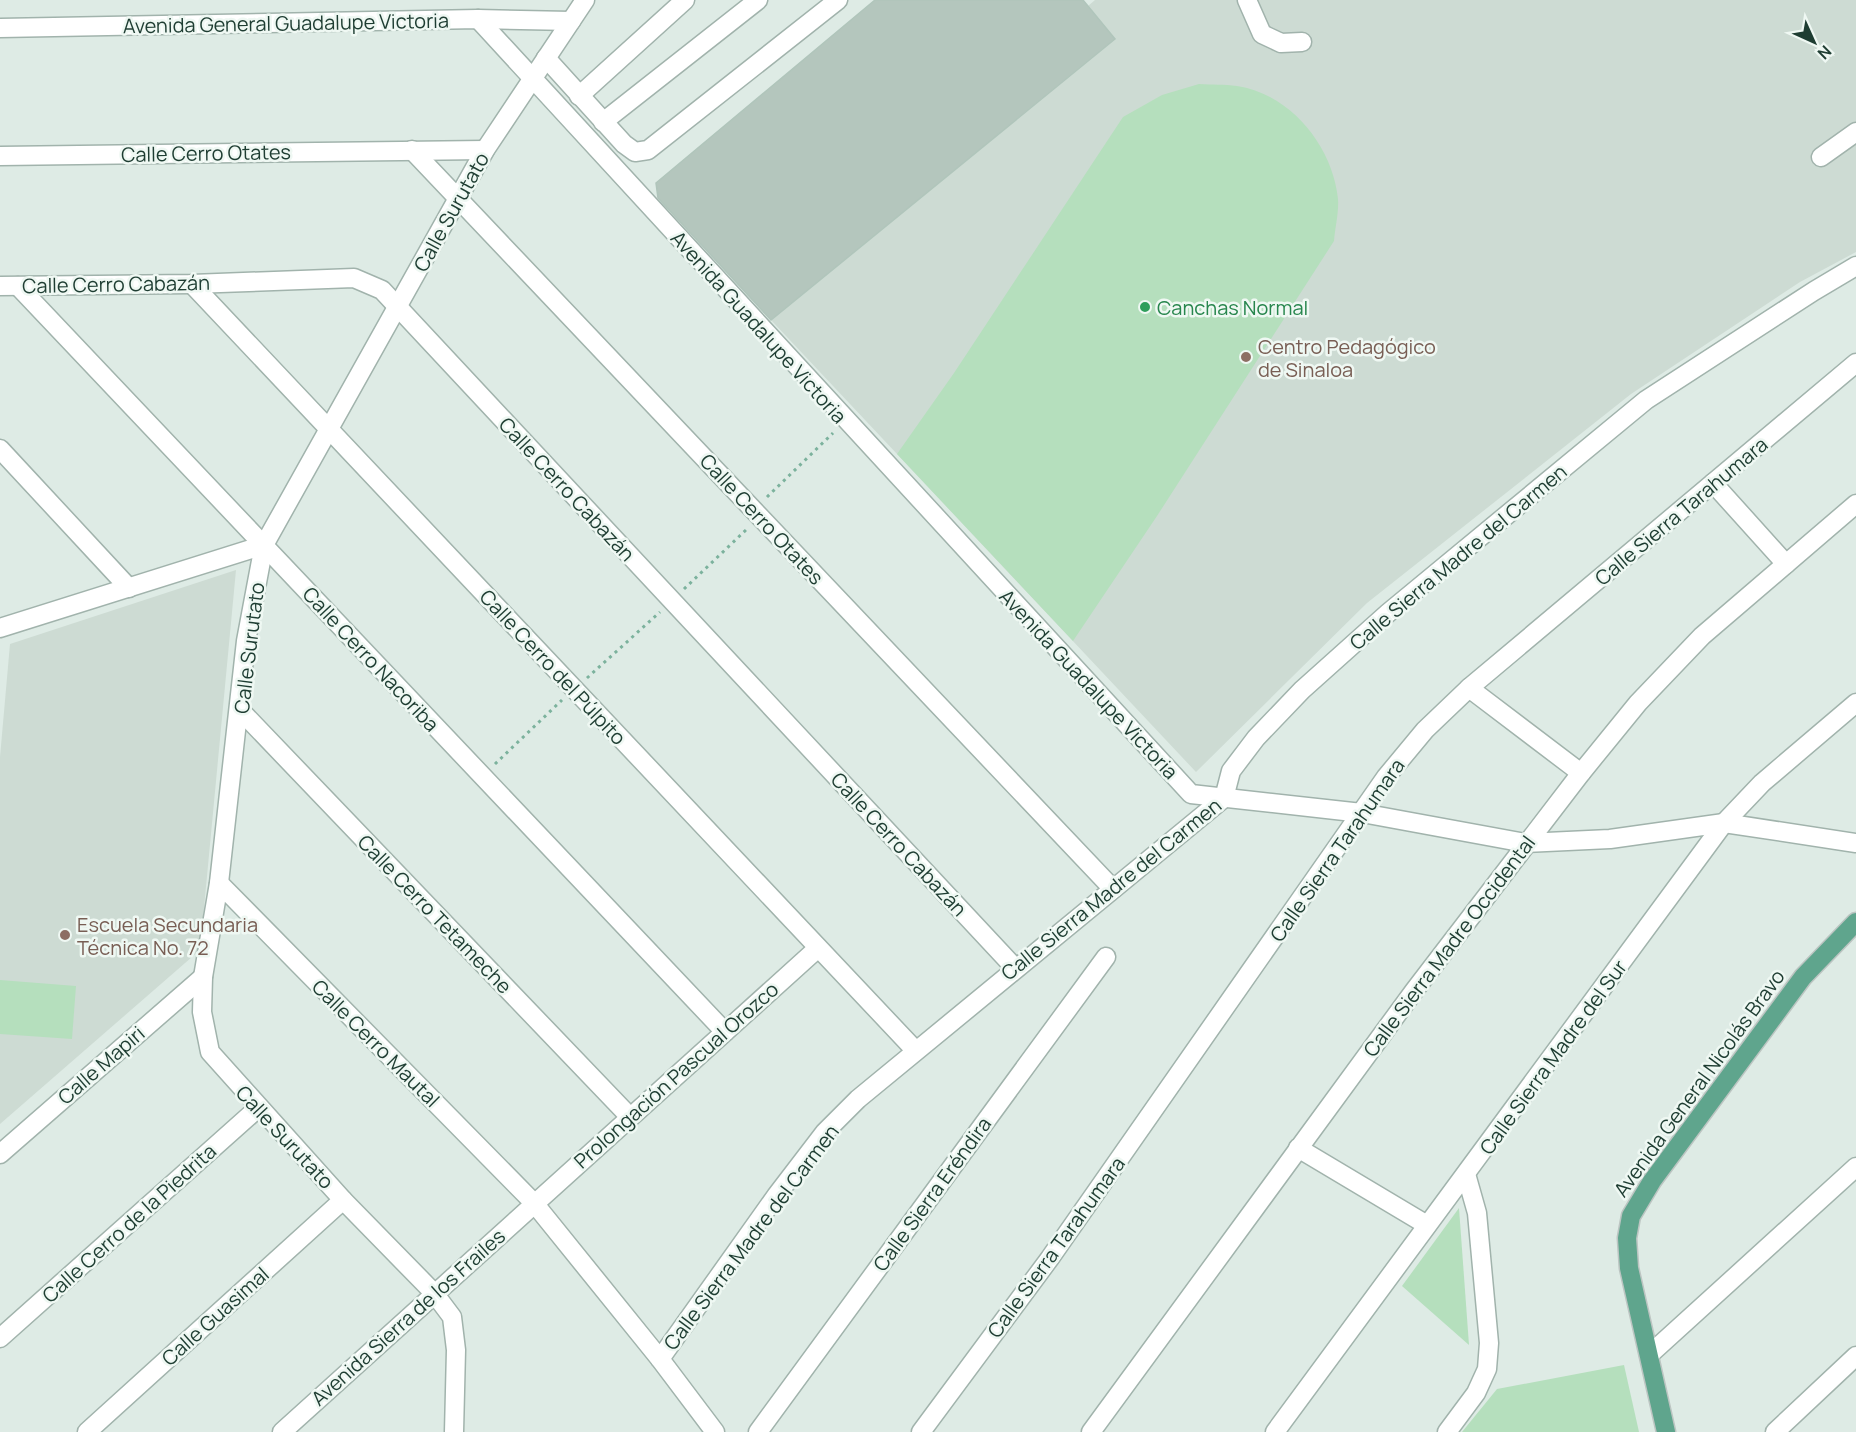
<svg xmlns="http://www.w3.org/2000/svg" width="1856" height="1432" viewBox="0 0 1856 1432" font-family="Manrope,sans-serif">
<rect width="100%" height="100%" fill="#deebe5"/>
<g fill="#cddbd3">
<path d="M1095,0H1856V252L1800,282L1631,394L1367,603L1196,772L771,320L1115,39L1088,6Z"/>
<path d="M236,570L200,950L0,1124V757L10,644Z"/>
</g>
<g fill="#b5dfbd">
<path d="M1199,84C1212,85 1224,84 1237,86C1291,94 1333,147 1338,199C1339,212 1335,228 1334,241L1157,516L1073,641L897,454L954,373L1123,117L1162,95Z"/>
<path d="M0,980L76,986L72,1039L0,1034Z"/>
<path d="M1459,1208L1469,1345L1402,1286Z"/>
<path d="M1624,1365L1639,1432H1462L1497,1389Z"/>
</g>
<path fill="#b4c6bd" stroke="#b0c5bb" stroke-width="1.5" d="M875,0H1083L1115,39L771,320L658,198L656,183Z"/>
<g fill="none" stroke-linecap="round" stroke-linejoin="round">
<defs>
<g id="minor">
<path d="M1247,0L1262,34L1281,43L1302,42"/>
<path d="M478,19L1191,794L1362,813L1525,843L1610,839L1724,823L1856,843"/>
<path d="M0,28L478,19L571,21"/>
<path d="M546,58L624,144L635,152L648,150L838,0"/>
<path d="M579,96L685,0"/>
<path d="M603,122L758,0"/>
<path d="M412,150L1113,889"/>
<path d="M0,156L485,150"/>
<path d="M1821,157L1856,132"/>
<path d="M192,284L915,1050"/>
<path d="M0,286L192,284L354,278L382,290L1015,968"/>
<path d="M18,286L725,1032"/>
<path d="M0,449L129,588"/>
<path d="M1713,483L1786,564"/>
<path d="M0,628L264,545"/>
<path d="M1469,688L1581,773"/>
<path d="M240,710L630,1117"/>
<path d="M219,883L534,1203L660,1359L715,1432"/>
<path d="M1298,1148L1427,1225"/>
<path d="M0,1154L203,977"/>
<path d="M0,1338L258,1108"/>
<path d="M1649,1355L1856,1167"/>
<path d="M660,1359L776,1196L825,1132L858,1099L1224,798L1231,771L1256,738L1302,690L1388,613L1646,400L1814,291L1856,266"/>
<path d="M87,1432L343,1200"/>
<path d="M282,1432L818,948"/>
<path d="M454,1432L456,1350L452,1317L434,1293L343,1200L210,1052L202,1012L203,977L219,883L246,641L264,545L485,150L585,0"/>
<path d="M758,1432L1106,957"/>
<path d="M921,1432L1050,1258L1386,777L1425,730L1469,688L1856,363"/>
<path d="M1091,1432L1414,991L1581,773L1638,703L1702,636L1856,504"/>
<path d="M1275,1432L1724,823L1762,783L1856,703"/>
<path d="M1447,1432L1476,1393L1487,1369L1489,1343L1477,1213L1466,1174"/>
<path d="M1775,1432L1856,1356"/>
</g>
<path id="major" d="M1666,1432L1629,1268L1627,1238L1631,1216L1652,1181L1803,977L1856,922"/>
</defs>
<use href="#minor" stroke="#a1b3ac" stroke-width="21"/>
<use href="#major" stroke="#bcc5c2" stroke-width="21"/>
<g stroke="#7cb29d" stroke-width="3" stroke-dasharray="3 4.5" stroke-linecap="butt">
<path d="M767,497L833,433"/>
<path d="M684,589L747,529"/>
<path d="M587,678L660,612"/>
<path d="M495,764L562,700"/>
</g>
<use href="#minor" stroke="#fff" stroke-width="18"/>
<use href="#major" stroke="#5fa58d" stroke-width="18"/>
</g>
<circle fill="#2e9e5b" stroke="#eff8f3" stroke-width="2" cx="1145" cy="307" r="6"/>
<g fill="#8d6e63" stroke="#eff8f3" stroke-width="2">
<circle cx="1246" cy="357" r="6"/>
<circle cx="65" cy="935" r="6"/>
</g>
<g text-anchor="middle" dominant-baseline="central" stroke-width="5" stroke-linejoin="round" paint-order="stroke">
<g font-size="20" fill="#1e3d32" stroke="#eff8f3">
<text transform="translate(286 23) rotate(-1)">Avenida General Guadalupe Victoria</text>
<text transform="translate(206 153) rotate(-1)">Calle Cerro Otates</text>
<text transform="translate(451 212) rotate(-61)">Calle Surutato</text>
<text transform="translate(116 284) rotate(-1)">Calle Cerro Cabazán</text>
<text transform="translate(759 327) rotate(48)">Avenida Guadalupe Victoria</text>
<text transform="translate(567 489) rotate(47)">Calle Cerro Cabazán</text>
<text transform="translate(1681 511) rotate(-40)">Calle Sierra Tarahumara</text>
<text transform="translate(762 519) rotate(47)">Calle Cerro Otates</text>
<text transform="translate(1458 557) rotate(-40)">Calle Sierra Madre del Carmen</text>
<text transform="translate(249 648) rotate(-83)">Calle Surutato</text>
<text transform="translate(371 659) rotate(47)">Calle Cerro Nacoriba</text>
<text transform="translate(553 667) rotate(47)">Calle Cerro del Púlpito</text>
<text transform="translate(1089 684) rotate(47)">Avenida Guadalupe Victoria</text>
<text transform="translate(899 844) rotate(47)">Calle Cerro Cabazán</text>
<text transform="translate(1337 850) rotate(-55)">Calle Sierra Tarahumara</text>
<text transform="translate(1111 889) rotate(-39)">Calle Sierra Madre del Carmen</text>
<text transform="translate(435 914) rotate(46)">Calle Cerro Tetameche</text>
<text transform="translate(1449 946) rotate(-53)">Calle Sierra Madre Occidental</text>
<text transform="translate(376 1043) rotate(45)">Calle Cerro Mautal</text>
<text transform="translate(1553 1057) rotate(-54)">Calle Sierra Madre del Sur</text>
<text transform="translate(101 1065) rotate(-41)">Calle Mapiri</text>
<text transform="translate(676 1075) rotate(-42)">Prolongación Pascual Orozco</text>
<text transform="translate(1699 1083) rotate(-54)">Avenida General Nicolás Bravo</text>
<text transform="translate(285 1137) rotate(47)">Calle Surutato</text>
<text transform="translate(932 1194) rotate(-54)">Calle Sierra Eréndira</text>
<text transform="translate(129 1223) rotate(-42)">Calle Cerro de la Piedrita</text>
<text transform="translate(751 1237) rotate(-53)">Calle Sierra Madre del Carmen</text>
<text transform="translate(1056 1247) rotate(-54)">Calle Sierra Tarahumara</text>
<text transform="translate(215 1316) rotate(-42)">Calle Guasimal</text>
<text transform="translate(408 1317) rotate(-42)">Avenida Sierra de los Frailes</text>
</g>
<g font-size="20" fill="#27864d" stroke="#eff8f3" text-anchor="start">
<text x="1157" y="307">Canchas Normal</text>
</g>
<g font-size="20" fill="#785e54" stroke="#eff8f3" text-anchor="start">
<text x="1258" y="346">Centro Pedagógico<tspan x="1258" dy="23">de Sinaloa</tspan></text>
<text x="77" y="924">Escuela Secundaria<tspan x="77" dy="23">Técnica No. 72</tspan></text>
</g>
</g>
<g transform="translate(1814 42) rotate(135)" stroke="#eff8f3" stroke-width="4.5" paint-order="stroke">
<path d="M0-4.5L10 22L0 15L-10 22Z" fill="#1e3d32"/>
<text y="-9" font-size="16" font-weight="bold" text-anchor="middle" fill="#1e3d32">N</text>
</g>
</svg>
